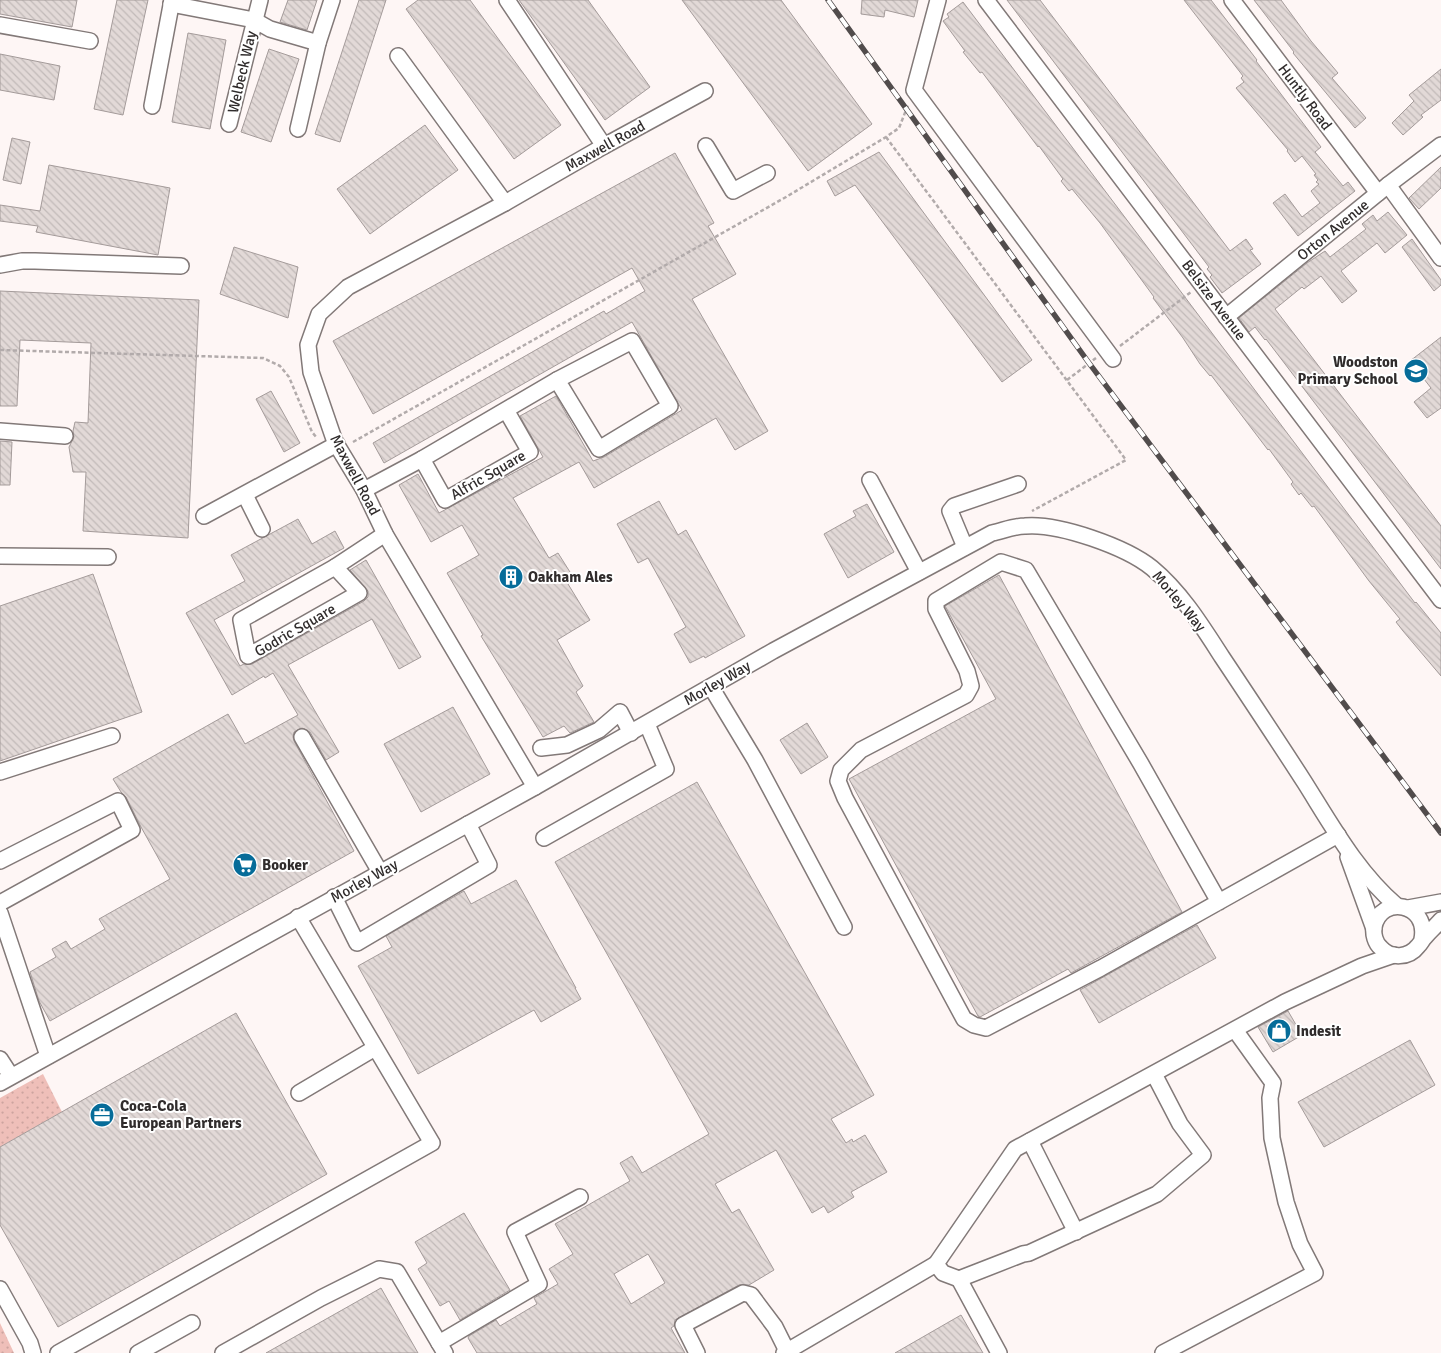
<svg xmlns="http://www.w3.org/2000/svg" width="1441" height="1353" viewBox="0 0 1441 1353" font-family="Signika,sans-serif">
<defs>
<pattern id="grass-dots" width="8" height="8" patternUnits="userSpaceOnUse" patternTransform="scale(1.25)"><rect width="8" height="8" fill="#efbfb9"/><path d="M2 2h.1M6 6h.1" fill="none" stroke="#cda49f" stroke-width="1.8" stroke-linecap="round"/></pattern>
<pattern id="building-back-hatch" width="6" height="6" patternUnits="userSpaceOnUse" patternTransform="scale(1.25)"><rect width="6" height="6" fill="#e2d9d7"/><path d="M-1 5l2 2M0 0l6 6M5-1l2 2" fill="none" stroke="#c2bab9"/></pattern>
</defs>
<rect width="100%" height="100%" fill="#fef6f5"/>
<g fill="url(#grass-dots)">
<path d="M43,1074L62,1112L0,1147V1098Z"/>
<path d="M0,1323L14,1353H0Z"/>
</g>
<g fill="url(#building-back-hatch)" stroke="#a49b9a" fill-rule="evenodd">
<path d="M0,0H77L72,27L0,14Z"/>
<path d="M117,0H148L123,115L94,109Z"/>
<path d="M288,0H317L307,30L280,22Z"/>
<path d="M359,0H386L340,142L315,134Z"/>
<path d="M418,0H470L561,125L514,159L406,9Z"/>
<path d="M519,0H588L650,87L605,120Z"/>
<path d="M682,0H781L872,124L808,171Z"/>
<path d="M862,0H918L914,17L885,10L884,17L861,14Z"/>
<path d="M1007,0H1040L1230,251L1246,239L1253,249L1250,250L1261,264L1222,293L1210,277L1212,275L1207,269L1209,267Z"/>
<path d="M1184,0H1211L1257,60L1256,61L1321,147L1315,152L1343,186L1348,182L1355,191L1298,236L1273,203L1285,194L1302,217L1320,203L1311,191L1319,184L1316,182L1318,180L1314,175L1316,174L1302,156L1295,162L1287,151L1288,150L1236,88L1244,82L1241,78L1243,76Z"/>
<path d="M1254,0H1281L1311,41L1338,73L1332,78L1366,118L1355,128L1293,53L1294,52Z"/>
<path d="M963,2L1415,603L1416,602L1441,633V676L1403,631L1396,622L1400,619L1369,581L1314,506L1312,507L1301,493L1299,495L1291,484L1293,482L1269,449L1268,450L1211,375L1210,376L1200,364L1183,338L1153,298L1154,297L1100,223L1072,189L1069,191L1061,181L1063,179L1039,146L1038,147L982,72L980,73L963,52L965,51L943,21L949,17L947,14Z"/>
<path d="M188,33L226,40L210,129L172,122Z"/>
<path d="M269,49L299,59L271,142L241,132Z"/>
<path d="M0,54L60,66L54,100L0,90Z"/>
<path d="M1441,69V100L1421,115L1423,117L1403,135L1392,123L1414,101L1409,95Z"/>
<path d="M425,125L458,170L370,234L337,189Z"/>
<path d="M12,138L30,142L21,184L3,180Z"/>
<path d="M879,152L1032,360L1002,382L855,185L835,196L827,181Z"/>
<path d="M675,153L714,223L708,226L736,274L692,299L768,431L735,450L716,418L594,488L579,462L513,498L549,558L558,553L575,580L568,584L590,620L557,640L583,686L576,692L594,722L570,733L564,726L543,737L481,636L483,635L447,573L479,555L462,525L431,542L399,485L418,474L439,513L543,457L520,416L556,396L593,461L604,457L682,410L632,322L384,463L373,443L604,311L606,314L645,291L632,268L373,414L333,341Z"/>
<path d="M49,165L170,188L158,255L36,232L38,226L0,221V205L40,211Z"/>
<path d="M1441,167V188L1419,209L1409,198Z"/>
<path d="M1388,212L1407,235L1385,253L1377,243L1341,271L1357,291L1342,303L1321,276L1304,289L1302,287L1275,309L1441,526V569L1266,339L1265,340L1255,327L1249,332L1239,318L1307,263L1325,251L1330,257L1366,229L1362,224L1373,215L1377,221Z"/>
<path d="M1412,239L1441,280V285L1434,291L1402,247Z"/>
<path d="M234,247L298,267L288,318L220,294Z"/>
<path d="M0,291L199,300L188,538L83,531L86,472H73L69,447L74,437L73,431L75,422L88,423L91,343L20,340L17,406H0Z"/>
<path d="M1441,337V408L1427,418L1414,402L1431,388L1410,361Z"/>
<path d="M271,391L300,443L284,452L256,399Z"/>
<path d="M0,441L12,442L10,485H0Z"/>
<path d="M659,501L678,535L686,530L745,636L705,658L704,656L690,663L674,634L686,627L648,558L638,563L617,524Z"/>
<path d="M867,504L894,552L848,578L824,534L856,516L853,511Z"/>
<path d="M298,519L312,544L335,531L344,548L214,620L240,666L244,664H252L364,601L368,597V591L350,570L366,560L421,657L399,669L372,619L288,665L339,752L326,760L310,732L302,728L294,732L293,737L294,741L354,851L50,1021L39,1001L30,972L56,957L52,949L66,941L71,949L105,929L99,919L170,879L141,827L126,797L121,792L113,779L228,714L245,744L298,715L273,673L265,678L264,676L232,695L186,613L245,581L231,555Z"/>
<path d="M93,574L142,712L0,761V606Z"/>
<path d="M999,575L1182,912L1071,973L1068,969L980,1017L978,1016L849,779L996,699L945,606Z"/>
<path d="M453,707L490,774L421,812L384,744Z"/>
<path d="M807,723L828,757L801,774L780,740Z"/>
<path d="M697,782L874,1095L831,1119L846,1143L852,1139L853,1142L865,1135L887,1172L851,1192L854,1197L828,1213L824,1206L812,1213L776,1150L715,1184L732,1213L739,1209L774,1270L749,1285H739L675,1320L674,1326L671,1328L685,1353H477L468,1338L469,1336L496,1320L500,1326L537,1304L534,1298L558,1284L549,1269L573,1254L555,1224L630,1181L620,1163L632,1156L642,1173L709,1134L555,862ZM648,1254L665,1283L631,1304L614,1274Z"/>
<path d="M516,880L576,988H575L581,999L541,1022L534,1010L418,1074L358,966L392,947L386,936L464,891L471,904Z"/>
<path d="M1197,925L1216,958L1099,1023L1080,990Z"/>
<path d="M1288,1011L1302,1035L1273,1052L1258,1027Z"/>
<path d="M236,1013L327,1174L58,1327L0,1225V1147Z"/>
<path d="M1410,1040L1435,1085L1324,1147L1298,1102Z"/>
<path d="M464,1213L510,1290L460,1320L449,1301L440,1306L418,1269L427,1263L415,1242Z"/>
<path d="M381,1288L418,1353H266Z"/>
<path d="M961,1315L983,1353H895Z"/>
</g>
<g fill="none" stroke-linecap="round" stroke-linejoin="round">
<defs>
<g id="minor">
<path d="M507,0L604,146"/>
<path d="M938,0L914,90L1113,359"/>
<path d="M986,0L1441,600"/>
<path d="M1232,0L1378,193"/>
<path d="M171,4L254,20L270,29L318,43"/>
<path d="M0,25L90,41"/>
<path d="M398,56L505,203"/>
<path d="M152,106L172,0"/>
<path d="M229,124L260,0"/>
<path d="M298,129L318,43L332,0"/>
<path d="M706,146L733,191L767,173"/>
<path d="M1388,185L1441,258"/>
<path d="M0,265L22,261H35L181,266"/>
<path d="M1226,317L1388,185L1441,145"/>
<path d="M632,341L670,406L599,449L557,380Z"/>
<path d="M506,410L530,452L445,500L422,459L557,380"/>
<path d="M0,431L65,436"/>
<path d="M870,480L919,572"/>
<path d="M364,490L422,459"/>
<path d="M245,495L262,529"/>
<path d="M204,516L337,444"/>
<path d="M965,547L950,511L954,506L1018,484"/>
<path d="M0,556L108,557"/>
<path d="M335,567L359,593L248,656L241,620Z"/>
<path d="M335,567L385,534"/>
<path d="M711,687L755,760L844,927"/>
<path d="M302,737L380,872"/>
<path d="M541,748L567,745L599,730L620,712L631,733"/>
<path d="M0,772L112,736"/>
<path d="M535,787L385,534L364,490L335,442L311,372L308,345L319,314L348,287L505,203L604,146L705,91"/>
<path d="M544,838L666,769L647,724"/>
<path d="M1348,857L1374,929"/>
<path d="M0,861L118,801L132,830L0,903"/>
<path d="M334,897L357,943L489,865L468,824"/>
<path d="M1219,902L1141,764L1026,570L1001,562L936,601V609L967,671L971,686L966,695L861,750L841,770L838,781L845,798L964,1019L974,1025L986,1028L1101,968L1338,835"/>
<path d="M1408,908L1441,902"/>
<path d="M0,913L48,1056"/>
<path d="M1422,939C1429,903 1381,894 1374,927C1373,934 1375,943 1381,948C1391,959 1409,958 1418,946C1421,943 1422,940 1425,937C1430,931 1436,926 1441,920"/>
<path d="M0,1059L11,1076"/>
<path d="M1154,1074L1180,1124L1203,1155L1157,1194L1029,1253L1023,1254L959,1279L943,1273L936,1264L1015,1149L1285,1002L1362,966L1394,955"/>
<path d="M0,1083L535,787L773,651L992,533C1002,531 1014,526 1025,526C1059,523 1126,547 1152,568C1181,592 1202,626 1222,657C1250,699 1278,741 1305,783C1332,826 1358,873 1397,906"/>
<path d="M299,1093L375,1048"/>
<path d="M1030,1141L1076,1232"/>
<path d="M959,1279L999,1353"/>
<path d="M0,1289L30,1343L33,1353"/>
<path d="M439,1343L539,1284L515,1232L580,1197"/>
<path d="M58,1353L432,1143L298,917"/>
<path d="M138,1353L192,1323"/>
<path d="M223,1353L321,1298L379,1269L397,1272L445,1353"/>
<path d="M697,1353L683,1325L743,1293L751,1295L775,1327L787,1351"/>
<path d="M784,1353L936,1264"/>
<path d="M1163,1353L1315,1273L1300,1244L1286,1202L1272,1138L1270,1098L1273,1083L1235,1030"/>
</g>
</defs>
<use href="#minor" stroke="#827978" stroke-width="18"/>
<g stroke="#b2abab" stroke-width="2.5" stroke-dasharray="4 2.5" stroke-linecap="butt">
<path d="M886,137L1126,460L1032,511"/>
<path d="M1120,346L1191,292"/>
<path d="M0,350L263,358L280,366L289,377L312,432L317,438"/>
<path d="M1067,380L1096,358"/>
<path d="M353,442L786,197L886,137L899,128L908,105"/>
</g>
<use href="#minor" stroke="#fff" stroke-width="15"/>
<defs>
<path id="rail" d="M828,0L1089,363L1441,833"/>
</defs>
<use href="#rail" stroke="#514c4c" stroke-width="5.5"/>
<use href="#rail" stroke="#fff" stroke-width="4" stroke-dasharray="11" stroke-linecap="butt"/>
</g>
<defs>
<symbol id="school-disc" viewBox="-11 -11 22 22"><circle r="9.5" fill="#066c99" stroke="#fff"/><path d="M0-5L7-2L0 1L-7-2ZM-4 1L0 2.5L4 1V4Q0 6-4 4Z" fill="#fff"/></symbol>
<symbol id="building-disc" viewBox="-11 -11 22 22"><circle r="9.5" fill="#066c99" stroke="#fff"/><path d="M-4-6H4V6H1V3H-1V6H-4ZM-2.5-4.3h1.7v1.8h-1.7ZM.8-4.3h1.7v1.8H.8ZM-2.5-1h1.7V.8h-1.7ZM.8-1h1.7V.8H.8Z" fill="#fff"/></symbol>
<symbol id="supermarket-disc" viewBox="-11 -11 22 22"><circle r="9.5" fill="#066c99" stroke="#fff"/><path d="M-6-5.5h2.5l.6 2H6L4.5 2H-2.5L-4.4-4H-6ZM-1.5 3.2a1.3 1.3 0 1 0 .1 0ZM3 3.2a1.3 1.3 0 1 0 .1 0Z" fill="#fff"/></symbol>
<symbol id="shop-disc" viewBox="-11 -11 22 22"><circle r="9.5" fill="#066c99" stroke="#fff"/><path d="M-5-2.5h2.3a2.7 3.5 0 0 1 5.4 0H5L5.5 6h-11ZM-1.5-2.5h3a1.5 2.3 0 0 0-3 0Z" fill="#fff"/></symbol>
<symbol id="office-disc" viewBox="-11 -11 22 22"><circle r="9.5" fill="#066c99" stroke="#fff"/><path d="M-6-3h4V-5.5h4V-3h4V5H-6ZM-1-4.5V-3h2v-1.5ZM-6 0V1H6V0Z" fill="#fff"/></symbol>
</defs>
<g fill-rule="evenodd">
<use href="#school-disc" x="1402" y="357" width="28" height="28"/>
<use href="#building-disc" x="497" y="563" width="28" height="28"/>
<use href="#supermarket-disc" x="231" y="851" width="28" height="28"/>
<use href="#shop-disc" x="1265" y="1017" width="28" height="28"/>
<use href="#office-disc" x="88" y="1101" width="28" height="28"/>
</g>
<g text-anchor="middle" dominant-baseline="central" stroke-width="4" stroke-linejoin="round" paint-order="stroke">
<g font-size="15" fill="#302c2c" stroke="#fff">
<text transform="translate(242 72) rotate(-77)">Welbeck Way</text>
<text transform="translate(1305 97) rotate(53)">Huntly Road</text>
<text transform="translate(605 146) rotate(-29)">Maxwell Road</text>
<text transform="translate(1333 230) rotate(-39)">Orton Avenue</text>
<text transform="translate(1214 300) rotate(53)">Belsize Avenue</text>
<text transform="translate(355 475) rotate(62)">Maxwell Road</text>
<text transform="translate(488 475) rotate(-30)">Alfric Square</text>
<text transform="translate(1179 601) rotate(50)">Morley Way</text>
<text transform="translate(295 630) rotate(-30)">Godric Square</text>
<text transform="translate(717 683) rotate(-30)">Morley Way</text>
<text transform="translate(364 881) rotate(-29)">Morley Way</text>
</g>
<g font-size="15" font-weight="bold" fill="#302c2c" stroke="#fff" text-anchor="start">
<text x="1398" y="362" text-anchor="end">Woodston<tspan x="1398" dy="17">Primary School</tspan></text>
<text x="528" y="577">Oakham Ales</text>
<text x="262" y="865">Booker</text>
<text x="1296" y="1031">Indesit</text>
<text x="120" y="1106">Coca-Cola<tspan x="120" dy="17">European Partners</tspan></text>
</g>
</g>
</svg>
